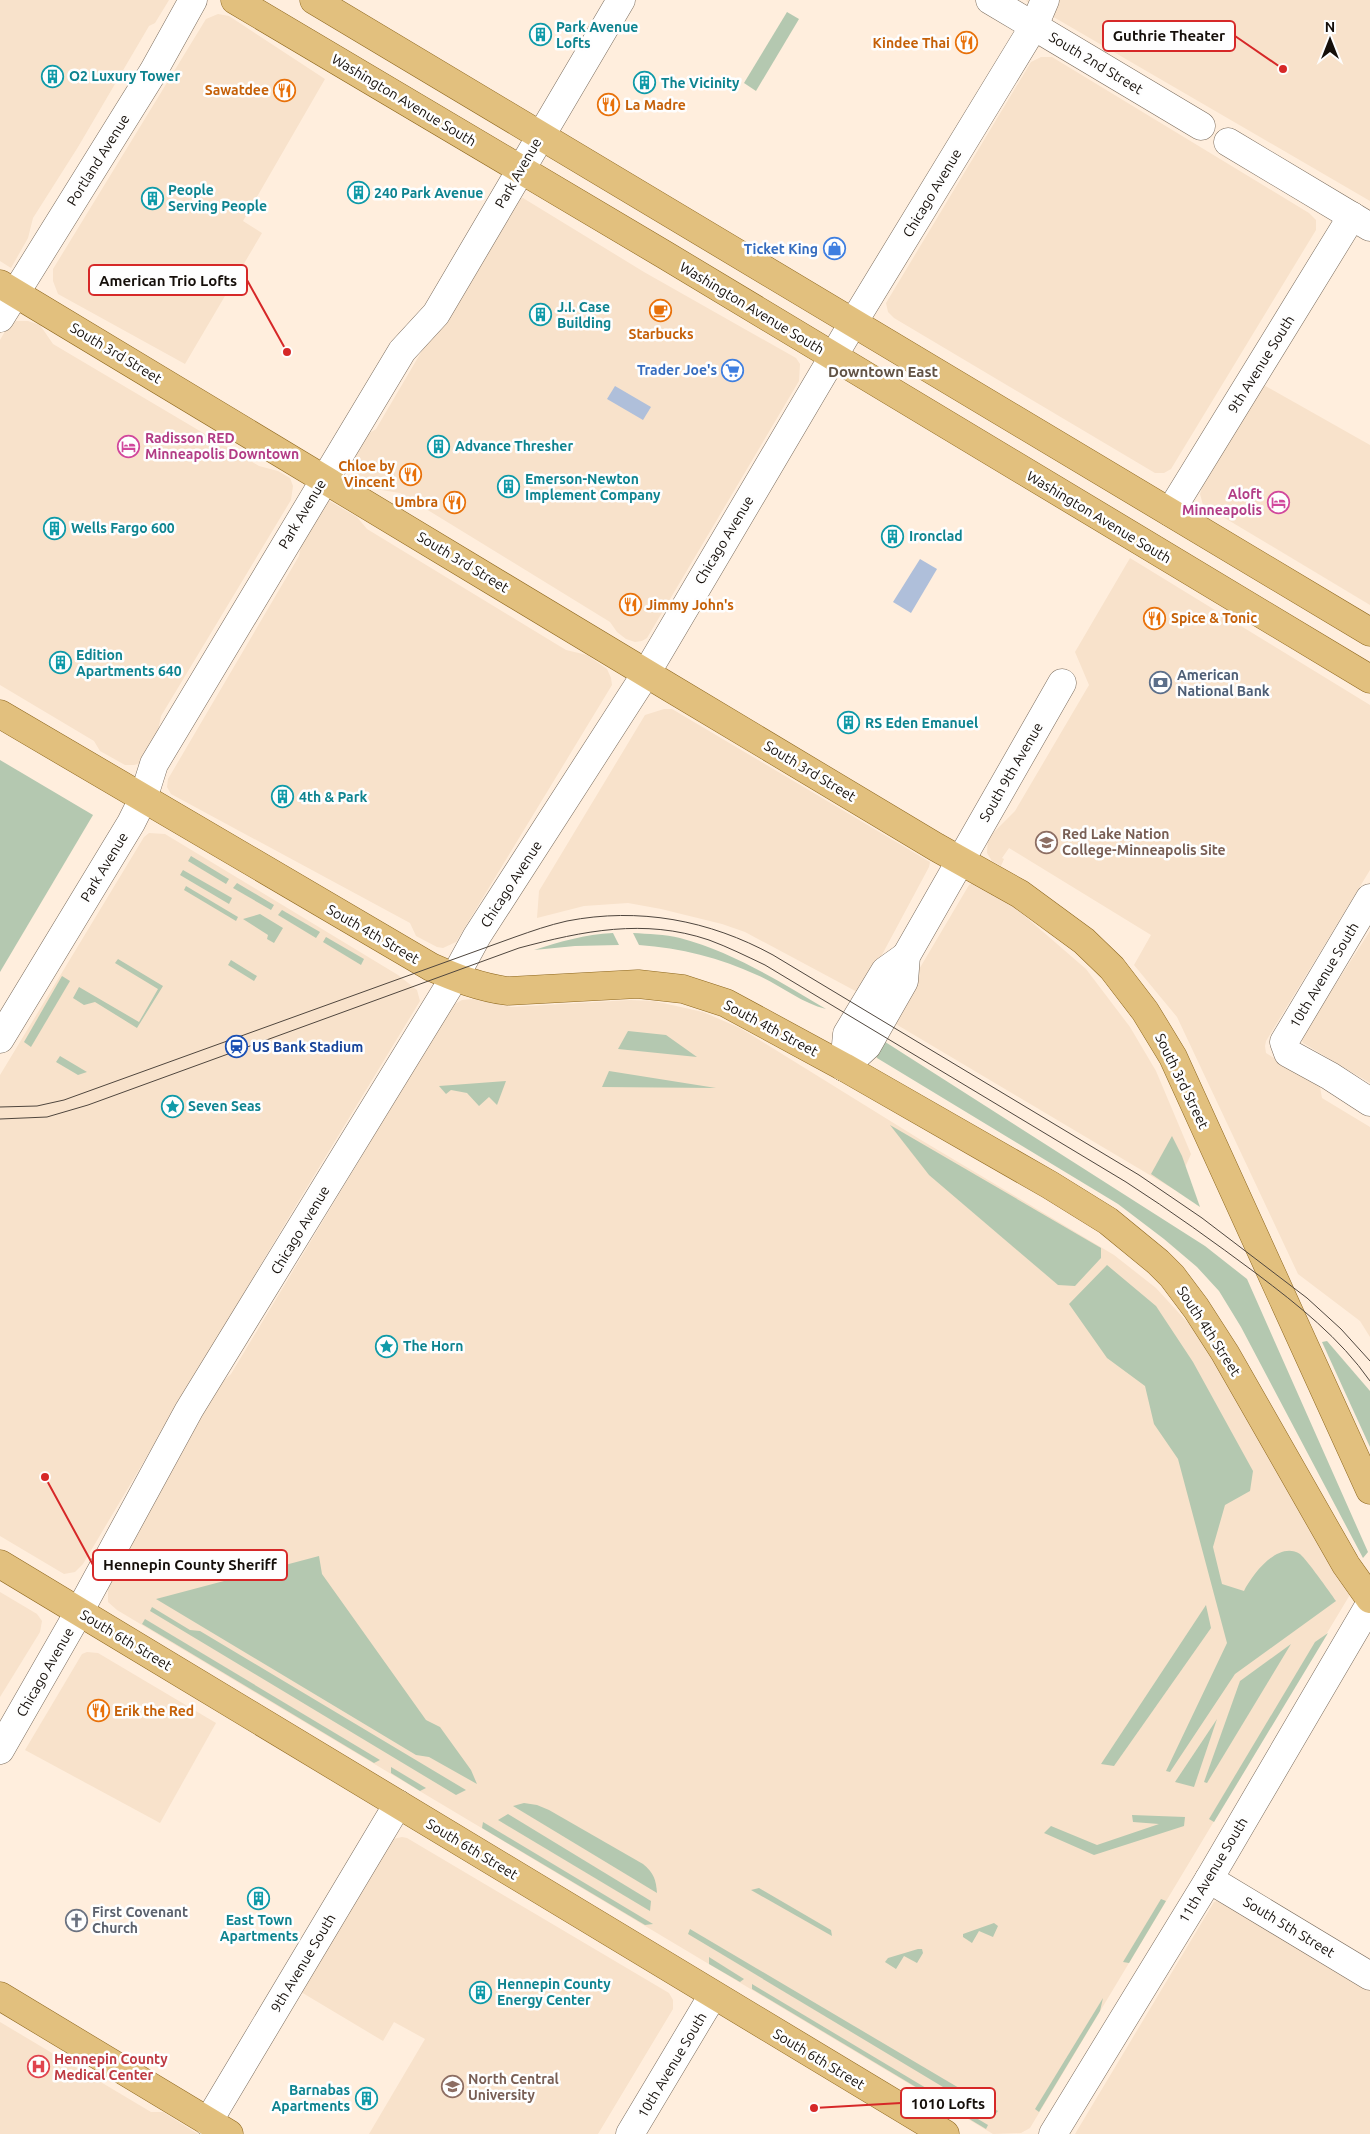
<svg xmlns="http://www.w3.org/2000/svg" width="1370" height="2134" viewBox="0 0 1370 2134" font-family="Ubuntu,sans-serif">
<rect width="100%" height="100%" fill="#fed"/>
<g fill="#f8e2cb">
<path d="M0,0H169L155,23L149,26L78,147L33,218L28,238L11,268L0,261Z"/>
<path d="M1027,0H1370V201L1026,1Z"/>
<path d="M218,14L229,16L325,79L243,221L262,233L185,364L58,294L53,281V269L206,19Z"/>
<path d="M1041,57H1052L1309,213L1316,220V230L1171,469L1164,473H1155L894,318L888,312L886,303L1031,62Z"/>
<path d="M523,198L644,272L796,358L800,364L799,381L647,638L642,641L635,642L626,639L617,632L610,622L400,493L375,489L360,481L351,466V458L362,438L376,429L430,337L516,199Z"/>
<path d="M16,321H28L40,325L53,344L259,466L278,471L290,478L293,486L291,500L161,716L156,741L142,763L134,765H125L100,751L94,741L0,685V340L8,326Z"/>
<path d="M1262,384L1370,445V605L1203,505L1200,494L1203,485Z"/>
<path d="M328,500L357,517L367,529L566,650L587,655L607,669L611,678L612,685L456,942L443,948L437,947L416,936L410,923L171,794L167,787L168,779L299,556L303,536Z"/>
<path d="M1130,558L1370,705V870L1266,1041L1265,1046L1266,1053L1320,1087L1322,1098L1370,1127V1337L1360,1321L1298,1274L1177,1017L1134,965L1151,935L1009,848L1002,858L1004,859L1001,866L992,861L987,853L988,838L1015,811L1089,685L1075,652Z"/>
<path d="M664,709H672L930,862L929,867L861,994L745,932L722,924L661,909L628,903L584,906L537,918L539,891L645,715Z"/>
<path d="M149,833L165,834L398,975L417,990L420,1001L289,1217L83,1564L75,1572L64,1574L0,1536V1075L144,837Z"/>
<path d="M972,883H976L997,892L1086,969L1130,1027L1156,1071L1191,1154L1175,1190L889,1020L969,885Z"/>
<path d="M1370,931V1083L1303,1043L1298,1032L1317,1013Z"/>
<path d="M472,999L511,1007L630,1000L654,1001L703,1012L740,1028L921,1140L1114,1255L1156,1288L1189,1324L1222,1371L1351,1593L1030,2128L1021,2133L993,2134L117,1610L108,1602V1584L220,1384L231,1374L449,1011L453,1005L462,1000Z"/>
<path d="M0,1592L37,1614L42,1621L40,1632L0,1697Z"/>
<path d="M87,1652L98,1653L216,1723L160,1823L25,1750L82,1654Z"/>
<path d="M402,1837L407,1838L669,1993L673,2000V2009L598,2134H369L425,2039L394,2022L383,2041L301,1992L393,1839Z"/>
<path d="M1220,1900L1370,1985V2134H1075L1214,1902Z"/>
<path d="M0,2022L151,2112H163L198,2134H0Z"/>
</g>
<g fill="#b4c8b0">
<path d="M787,12L799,19L756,91L744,83Z"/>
<path d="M0,760L93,815L0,972Z"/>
<path d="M191,856L229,879L226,884L188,861Z"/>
<path d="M183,870L232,898L229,904L180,875Z"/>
<path d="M237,883L274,905L271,910L233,888Z"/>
<path d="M186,886L238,917L236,921L184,890Z"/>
<path d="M282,910L320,932L316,938L278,915Z"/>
<path d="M260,914L283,928L274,943L267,939L268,935L243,919Z"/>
<path d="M613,933L619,945L575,946L534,950C560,942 585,934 613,933Z"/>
<path d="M633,933C648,934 665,934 680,938C733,952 778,981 826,1009C801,1003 780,985 757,975C720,958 681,948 639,945Z"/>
<path d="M326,937L364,959L361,965L323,942Z"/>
<path d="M118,959L163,986L137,1028L95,1002L84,1005L73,998L79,987L139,1022L158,989L115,963Z"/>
<path d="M231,960L257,976L254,981L228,965Z"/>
<path d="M62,976L70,981L31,1047L24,1042Z"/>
<path d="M628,1031L666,1035L697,1057L618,1049Z"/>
<path d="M879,1038L1205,1246L1247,1279L1368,1552L1363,1558L1241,1327L1219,1291L1197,1267L1164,1239L1118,1204L877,1058L873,1051Z"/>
<path d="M60,1056L87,1072L78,1075L56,1062Z"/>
<path d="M609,1071L716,1088L602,1087Z"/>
<path d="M506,1081L497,1105L489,1097L479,1106L467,1093L451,1090L446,1094L439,1086Z"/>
<path d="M890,1125L1101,1248V1258L1075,1286L1058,1285L929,1175Z"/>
<path d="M1172,1136L1182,1156L1200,1207L1151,1174Z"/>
<path d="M1107,1265L1156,1306L1193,1362L1253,1471L1250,1491L1225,1505L1213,1547L1222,1584L1244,1591C1252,1575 1278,1540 1300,1554C1307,1560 1329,1591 1336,1601L1235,1674L1170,1772L1166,1771L1227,1643L1178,1459L1154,1424L1145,1386L1107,1358L1069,1304Z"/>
<path d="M1327,1341L1370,1391V1447L1322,1342Z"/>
<path d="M319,1556L322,1574L426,1720L440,1727L471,1770L477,1784L429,1757L416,1755L156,1599Z"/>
<path d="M1206,1605L1211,1628L1114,1766L1101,1764Z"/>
<path d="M152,1607L190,1630L200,1631L466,1790L456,1795L150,1611Z"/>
<path d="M145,1619L380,1760L374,1763L142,1624Z"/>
<path d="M1328,1633L1214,1822L1209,1819L1315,1642Z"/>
<path d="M1291,1644L1207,1783L1204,1782L1240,1681Z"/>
<path d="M1217,1719L1194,1787L1175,1782Z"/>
<path d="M391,1767L426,1788L420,1791L391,1773Z"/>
<path d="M524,1803L537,1805L549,1810L643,1864C654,1873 656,1880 657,1893L513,1806Z"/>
<path d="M508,1814L651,1901L650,1911L498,1820Z"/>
<path d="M1132,1815L1185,1817L1184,1826L1094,1855L1044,1833L1051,1826L1097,1845L1159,1824L1133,1822Z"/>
<path d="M483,1822L653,1924L645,1925L482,1828Z"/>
<path d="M759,1888L831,1930L832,1936L751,1890Z"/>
<path d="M1161,1899L1166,1901L1129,1963L1123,1962Z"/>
<path d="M994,1923L998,1926L993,1937L979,1931L972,1943L963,1937V1934Z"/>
<path d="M690,1929L998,2111L993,2117L688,1934Z"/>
<path d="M918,1949H922L923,1953L917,1963L904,1956L896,1969L885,1962L888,1958Z"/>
<path d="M709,1957L744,1979L740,1982L709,1964Z"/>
<path d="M752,1984L988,2125L986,2129L752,1989Z"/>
<path d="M1103,1998L1100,2011L1039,2112L1035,2109Z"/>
</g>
<g fill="#afbfda">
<path d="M615,386L651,407L643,420L607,399Z"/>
<path d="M920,559L937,569L911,613L893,602Z"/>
</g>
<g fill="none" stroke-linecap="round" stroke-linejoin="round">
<defs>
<g id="minor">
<path d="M990,0L1201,126"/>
<path d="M1228,142L1370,227"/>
<path d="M0,318L153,72L193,0"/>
<path d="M1170,512L1352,216"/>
<path d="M1370,898L1284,1042L1288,1053L1330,1076L1370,1102"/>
<path d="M0,1039L131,823L143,799L154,764L402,351L436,314L621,0"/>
<path d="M844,1067L867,1046L904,981L906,956L1062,683"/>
<path d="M844,1067L847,1034L885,971L906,956"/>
<path d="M0,1750L79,1612L189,1410L454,978L477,936L647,672L853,323L1034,26L1045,0"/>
<path d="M1209,1879L1370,1976"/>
<path d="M208,2122L398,1804"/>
<path d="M630,2134L713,1995"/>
<path d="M1053,2134L1209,1879L1370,1604"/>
</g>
<g id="major">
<path d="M235,0L665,255L1370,679"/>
<path d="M314,0L1370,632"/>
<path d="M0,284L669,687L936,847L1020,894L1084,941L1112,968L1145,1011L1173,1057L1370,1490"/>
<path d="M0,714L431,967C456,978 479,987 507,991L638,984L683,989L726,1003L844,1067L1050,1185L1108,1221L1158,1262L1172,1276L1196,1308L1225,1353L1346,1565L1370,1599"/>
<path d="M0,1564L945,2134"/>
<path d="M0,1996L229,2134"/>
</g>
</defs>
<use href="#minor" stroke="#796b5c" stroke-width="29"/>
<use href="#major" stroke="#8e671e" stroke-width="29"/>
<use href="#minor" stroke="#fff" stroke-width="28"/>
<use href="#major" stroke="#e2c07e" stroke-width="28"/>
<g stroke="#4f463e" stroke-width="1">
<path d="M0,1107L37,1106L64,1100L515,937C532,931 549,925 567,921C639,907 709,920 773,955L1139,1175L1202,1218L1307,1298L1341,1329L1370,1361"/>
<path d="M0,1119L47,1117L88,1105L519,948C583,931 644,918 709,940C728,947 746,956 765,965L1126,1182C1171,1211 1214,1242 1257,1274C1298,1305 1340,1338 1370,1381"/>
</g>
</g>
<defs>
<symbol id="building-ring" viewBox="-11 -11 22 22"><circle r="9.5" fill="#fefefe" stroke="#0f9aa8" stroke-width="1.5"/><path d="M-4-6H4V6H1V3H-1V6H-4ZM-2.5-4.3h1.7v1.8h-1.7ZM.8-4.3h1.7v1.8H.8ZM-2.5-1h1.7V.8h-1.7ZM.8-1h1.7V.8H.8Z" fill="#0f9aa8"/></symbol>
<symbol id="restaurant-ring" viewBox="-11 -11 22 22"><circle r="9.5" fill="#fefefe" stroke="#e8710a" stroke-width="1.5"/><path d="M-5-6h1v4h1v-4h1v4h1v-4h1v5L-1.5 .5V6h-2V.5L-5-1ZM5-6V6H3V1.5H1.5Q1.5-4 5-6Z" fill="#e8710a"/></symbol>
<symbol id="shop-ring" viewBox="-11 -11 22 22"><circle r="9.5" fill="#fefefe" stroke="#3f7fe0" stroke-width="1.5"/><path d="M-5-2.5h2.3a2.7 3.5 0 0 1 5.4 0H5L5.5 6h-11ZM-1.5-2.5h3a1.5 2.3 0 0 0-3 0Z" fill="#3f7fe0"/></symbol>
<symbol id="cafe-ring" viewBox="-11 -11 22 22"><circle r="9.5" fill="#fefefe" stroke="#e8710a" stroke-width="1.5"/><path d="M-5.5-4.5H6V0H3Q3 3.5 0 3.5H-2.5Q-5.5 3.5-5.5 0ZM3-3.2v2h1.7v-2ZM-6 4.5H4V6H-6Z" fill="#e8710a"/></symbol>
<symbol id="supermarket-ring" viewBox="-11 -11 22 22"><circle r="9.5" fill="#fefefe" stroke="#3f7fe0" stroke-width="1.5"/><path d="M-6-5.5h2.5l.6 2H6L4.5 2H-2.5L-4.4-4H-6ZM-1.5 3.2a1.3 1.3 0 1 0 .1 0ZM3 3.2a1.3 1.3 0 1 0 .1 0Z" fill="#3f7fe0"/></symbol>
<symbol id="hotel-ring" viewBox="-11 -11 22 22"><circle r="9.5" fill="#fefefe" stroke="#d1479c" stroke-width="1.5"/><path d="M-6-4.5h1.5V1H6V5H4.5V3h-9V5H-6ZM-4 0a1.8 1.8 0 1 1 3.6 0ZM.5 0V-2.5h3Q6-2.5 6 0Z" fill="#d1479c"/></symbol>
<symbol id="bank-ring" viewBox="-11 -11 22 22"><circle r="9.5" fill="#fefefe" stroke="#5c6f8a" stroke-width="1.5"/><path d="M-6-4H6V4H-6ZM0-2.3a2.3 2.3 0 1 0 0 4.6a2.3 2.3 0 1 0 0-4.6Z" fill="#5c6f8a"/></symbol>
<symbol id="university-ring" viewBox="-11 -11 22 22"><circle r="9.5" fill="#fefefe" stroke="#8d6e63" stroke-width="1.5"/><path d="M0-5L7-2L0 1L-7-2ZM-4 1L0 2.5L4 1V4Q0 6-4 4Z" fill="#8d6e63"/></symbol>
<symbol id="station-ring" viewBox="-11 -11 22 22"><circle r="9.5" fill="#fefefe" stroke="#1a4fb4" stroke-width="1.5"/><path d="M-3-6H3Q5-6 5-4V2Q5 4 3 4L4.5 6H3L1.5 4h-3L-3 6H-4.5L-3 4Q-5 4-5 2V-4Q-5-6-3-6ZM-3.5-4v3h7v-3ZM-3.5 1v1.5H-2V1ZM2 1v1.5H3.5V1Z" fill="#1a4fb4"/></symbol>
<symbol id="sight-ring" viewBox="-11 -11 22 22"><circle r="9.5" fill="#fefefe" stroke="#0f9aa8" stroke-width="1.5"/><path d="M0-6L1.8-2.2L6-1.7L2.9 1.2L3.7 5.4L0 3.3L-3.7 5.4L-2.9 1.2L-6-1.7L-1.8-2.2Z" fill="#0f9aa8"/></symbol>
<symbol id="church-ring" viewBox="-11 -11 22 22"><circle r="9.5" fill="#fefefe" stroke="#6b7280" stroke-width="1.5"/><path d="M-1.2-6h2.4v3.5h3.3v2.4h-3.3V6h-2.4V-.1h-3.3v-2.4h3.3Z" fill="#6b7280"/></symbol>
<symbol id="hospital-ring" viewBox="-11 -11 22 22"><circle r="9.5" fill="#fefefe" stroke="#e0444e" stroke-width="1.5"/><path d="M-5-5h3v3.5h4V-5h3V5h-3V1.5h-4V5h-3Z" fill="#e0444e"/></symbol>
</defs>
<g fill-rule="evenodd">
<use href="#building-ring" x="528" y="22" width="25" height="25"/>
<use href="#restaurant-ring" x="954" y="30" width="25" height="25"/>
<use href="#building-ring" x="40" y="64" width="25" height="25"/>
<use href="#building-ring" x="632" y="70" width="25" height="25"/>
<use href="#restaurant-ring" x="272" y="78" width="25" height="25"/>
<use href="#restaurant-ring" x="596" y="92" width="25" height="25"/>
<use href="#building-ring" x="346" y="180" width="25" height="25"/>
<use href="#building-ring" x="140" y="186" width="25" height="25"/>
<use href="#shop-ring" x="822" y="236" width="25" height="25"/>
<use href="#cafe-ring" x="648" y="298" width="25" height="25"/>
<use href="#building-ring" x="528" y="302" width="25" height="25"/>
<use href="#supermarket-ring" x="720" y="358" width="25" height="25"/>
<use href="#hotel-ring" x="116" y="434" width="25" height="25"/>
<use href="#building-ring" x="426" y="434" width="25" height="25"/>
<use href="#restaurant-ring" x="398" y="462" width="25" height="25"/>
<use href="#building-ring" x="496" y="474" width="25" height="25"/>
<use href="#restaurant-ring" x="442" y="490" width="25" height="25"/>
<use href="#hotel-ring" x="1266" y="490" width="25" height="25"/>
<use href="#building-ring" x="42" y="516" width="25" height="25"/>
<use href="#building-ring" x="880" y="524" width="25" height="25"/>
<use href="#restaurant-ring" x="618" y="592" width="25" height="25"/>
<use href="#restaurant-ring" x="1142" y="606" width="25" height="25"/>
<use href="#building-ring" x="48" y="650" width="25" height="25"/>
<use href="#bank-ring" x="1148" y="670" width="25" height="25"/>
<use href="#building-ring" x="836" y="710" width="25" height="25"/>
<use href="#building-ring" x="270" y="784" width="25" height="25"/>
<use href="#university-ring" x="1034" y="830" width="25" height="25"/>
<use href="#station-ring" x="224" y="1034" width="25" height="25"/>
<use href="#sight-ring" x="160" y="1094" width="25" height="25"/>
<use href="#sight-ring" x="374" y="1334" width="25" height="25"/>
<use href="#restaurant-ring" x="86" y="1698" width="25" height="25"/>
<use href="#building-ring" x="246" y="1886" width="25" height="25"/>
<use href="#church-ring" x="64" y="1908" width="25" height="25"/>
<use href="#building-ring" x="468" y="1980" width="25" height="25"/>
<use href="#hospital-ring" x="26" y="2054" width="25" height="25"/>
<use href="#university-ring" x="440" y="2074" width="25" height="25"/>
<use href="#building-ring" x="354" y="2086" width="25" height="25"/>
</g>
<g text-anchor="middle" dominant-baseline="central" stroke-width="5" stroke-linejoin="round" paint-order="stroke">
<g font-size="14" font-weight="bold" fill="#0d838f" stroke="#fefefe" text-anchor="start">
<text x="556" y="27">Park Avenue<tspan x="556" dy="16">Lofts</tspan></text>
<text x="69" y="76">O2 Luxury Tower</text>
<text x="661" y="83">The Vicinity</text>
<text x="168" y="190">People<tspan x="168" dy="16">Serving People</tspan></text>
<text x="374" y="193">240 Park Avenue</text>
<text x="557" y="307">J.I. Case<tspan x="557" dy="16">Building</tspan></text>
<text x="455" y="446">Advance Thresher</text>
<text x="525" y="479">Emerson-Newton<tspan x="525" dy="16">Implement Company</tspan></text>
<text x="71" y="528">Wells Fargo 600</text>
<text x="909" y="536">Ironclad</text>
<text x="76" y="655">Edition<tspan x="76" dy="16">Apartments 640</tspan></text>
<text x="865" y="723">RS Eden Emanuel</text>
<text x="299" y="797">4th &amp; Park</text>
<text x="188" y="1106">Seven Seas</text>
<text x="403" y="1346">The Horn</text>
<text x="259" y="1920" text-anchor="middle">East Town<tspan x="259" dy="16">Apartments</tspan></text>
<text x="497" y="1984">Hennepin County<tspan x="497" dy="16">Energy Center</tspan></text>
<text x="350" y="2090" text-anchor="end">Barnabas<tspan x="350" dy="16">Apartments</tspan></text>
</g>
<g font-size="14" font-weight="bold" fill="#c56008" stroke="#fefefe" text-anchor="end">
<text x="950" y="43">Kindee Thai</text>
<text x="269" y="90">Sawatdee</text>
<text x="625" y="105" text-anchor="start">La Madre</text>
<text x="661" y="334" text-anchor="middle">Starbucks</text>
<text x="395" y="466">Chloe by<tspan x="395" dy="16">Vincent</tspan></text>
<text x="438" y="502">Umbra</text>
<text x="646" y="605" text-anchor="start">Jimmy John's</text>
<text x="1171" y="618" text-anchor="start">Spice &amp; Tonic</text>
<text x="114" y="1711" text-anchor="start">Erik the Red</text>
</g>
<g font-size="14" fill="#150f0a" stroke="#fefefe">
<text transform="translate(1096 63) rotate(31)">South 2nd Street</text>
<text transform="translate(404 100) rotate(31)">Washington Avenue South</text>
<text transform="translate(98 160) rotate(-58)">Portland Avenue</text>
<text transform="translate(518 173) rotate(-60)">Park Avenue</text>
<text transform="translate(932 193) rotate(-59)">Chicago Avenue</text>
<text transform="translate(752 308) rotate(31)">Washington Avenue South</text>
<text transform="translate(116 353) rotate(31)">South 3rd Street</text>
<text transform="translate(1261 364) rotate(-58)">9th Avenue South</text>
<text transform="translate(302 514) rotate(-59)">Park Avenue</text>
<text transform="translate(1099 517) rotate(31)">Washington Avenue South</text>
<text transform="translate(724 540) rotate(-59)">Chicago Avenue</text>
<text transform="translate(463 562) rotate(31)">South 3rd Street</text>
<text transform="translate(810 771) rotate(31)">South 3rd Street</text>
<text transform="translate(1011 772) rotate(-60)">South 9th Avenue</text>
<text transform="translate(104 867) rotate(-59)">Park Avenue</text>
<text transform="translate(511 884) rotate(-57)">Chicago Avenue</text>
<text transform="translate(373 934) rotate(30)">South 4th Street</text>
<text transform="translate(1324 975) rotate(-59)">10th Avenue South</text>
<text transform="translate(771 1028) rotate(28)">South 4th Street</text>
<text transform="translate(1182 1081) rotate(64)">South 3rd Street</text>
<text transform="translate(300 1230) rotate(-59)">Chicago Avenue</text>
<text transform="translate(1209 1331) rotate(57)">South 4th Street</text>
<text transform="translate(126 1640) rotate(31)">South 6th Street</text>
<text transform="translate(45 1672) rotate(-60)">Chicago Avenue</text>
<text transform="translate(472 1849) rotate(31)">South 6th Street</text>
<text transform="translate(1213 1870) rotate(-59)">11th Avenue South</text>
<text transform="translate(1289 1927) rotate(31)">South 5th Street</text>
<text transform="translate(303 1963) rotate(-59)">9th Avenue South</text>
<text transform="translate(819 2059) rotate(31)">South 6th Street</text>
<text transform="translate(672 2065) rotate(-59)">10th Avenue South</text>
</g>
<g font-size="14" font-weight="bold" fill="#366cbe" stroke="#fefefe" text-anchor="end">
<text x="818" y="249">Ticket King</text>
<text x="717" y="370">Trader Joe's</text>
</g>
<g font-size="14" font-weight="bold" fill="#b23c85" stroke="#fefefe" text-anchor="start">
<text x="145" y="438">Radisson RED<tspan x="145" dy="16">Minneapolis Downtown</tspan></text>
<text x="1262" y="494" text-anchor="end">Aloft<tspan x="1262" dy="16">Minneapolis</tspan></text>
</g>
<g font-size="14" font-weight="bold" fill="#4e5e75" stroke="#fefefe" text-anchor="start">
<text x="1177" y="675">American<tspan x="1177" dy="16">National Bank</tspan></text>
</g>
<g font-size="14" font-weight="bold" fill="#785e54" stroke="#fefefe" text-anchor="start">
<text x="1062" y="834">Red Lake Nation<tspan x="1062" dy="16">College-Minneapolis Site</tspan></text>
<text x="468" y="2079">North Central<tspan x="468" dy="16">University</tspan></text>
</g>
<g font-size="14" font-weight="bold" fill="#164399" stroke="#fefefe" text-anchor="start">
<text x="252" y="1047">US Bank Stadium</text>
</g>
<g font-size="14" font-weight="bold" fill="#5b616d" stroke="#fefefe" text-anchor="start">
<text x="92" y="1912">First Covenant<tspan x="92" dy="16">Church</tspan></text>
</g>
<g font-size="14" font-weight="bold" fill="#be3a42" stroke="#fefefe" text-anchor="start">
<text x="54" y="2059">Hennepin County<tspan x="54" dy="16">Medical Center</tspan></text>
</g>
<g font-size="15" font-weight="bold" fill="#605244" stroke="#fefefe">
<text x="883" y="371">Downtown East</text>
</g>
</g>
<path fill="none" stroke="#d62828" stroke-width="2" d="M1283 69L1235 36M287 352L247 280M45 1477L93 1565M814 2108L901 2103"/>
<g fill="#d62828" stroke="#fefefe" stroke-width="2">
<circle cx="1283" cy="69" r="5"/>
<circle cx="287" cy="352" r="5"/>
<circle cx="45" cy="1477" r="5"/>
<circle cx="814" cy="2108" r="5"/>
</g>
<g fill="#fefefe" stroke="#d62828" stroke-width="2">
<rect x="1103" y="21" width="132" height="30" rx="5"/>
<rect x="89" y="265" width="158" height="30" rx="5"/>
<rect x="93" y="1550" width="194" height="30" rx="5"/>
<rect x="901" y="2088" width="94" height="30" rx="5"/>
</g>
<g font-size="15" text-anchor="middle" font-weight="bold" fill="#150f0a">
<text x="1169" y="41">Guthrie Theater</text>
<text x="168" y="286">American Trio Lofts</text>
<text x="190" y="1570">Hennepin County Sheriff</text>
<text x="948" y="2109">1010 Lofts</text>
</g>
<g transform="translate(1330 40)" stroke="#fefefe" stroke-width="4" paint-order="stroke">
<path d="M0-4L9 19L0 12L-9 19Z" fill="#150f0a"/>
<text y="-8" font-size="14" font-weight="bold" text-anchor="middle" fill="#150f0a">N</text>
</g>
</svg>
